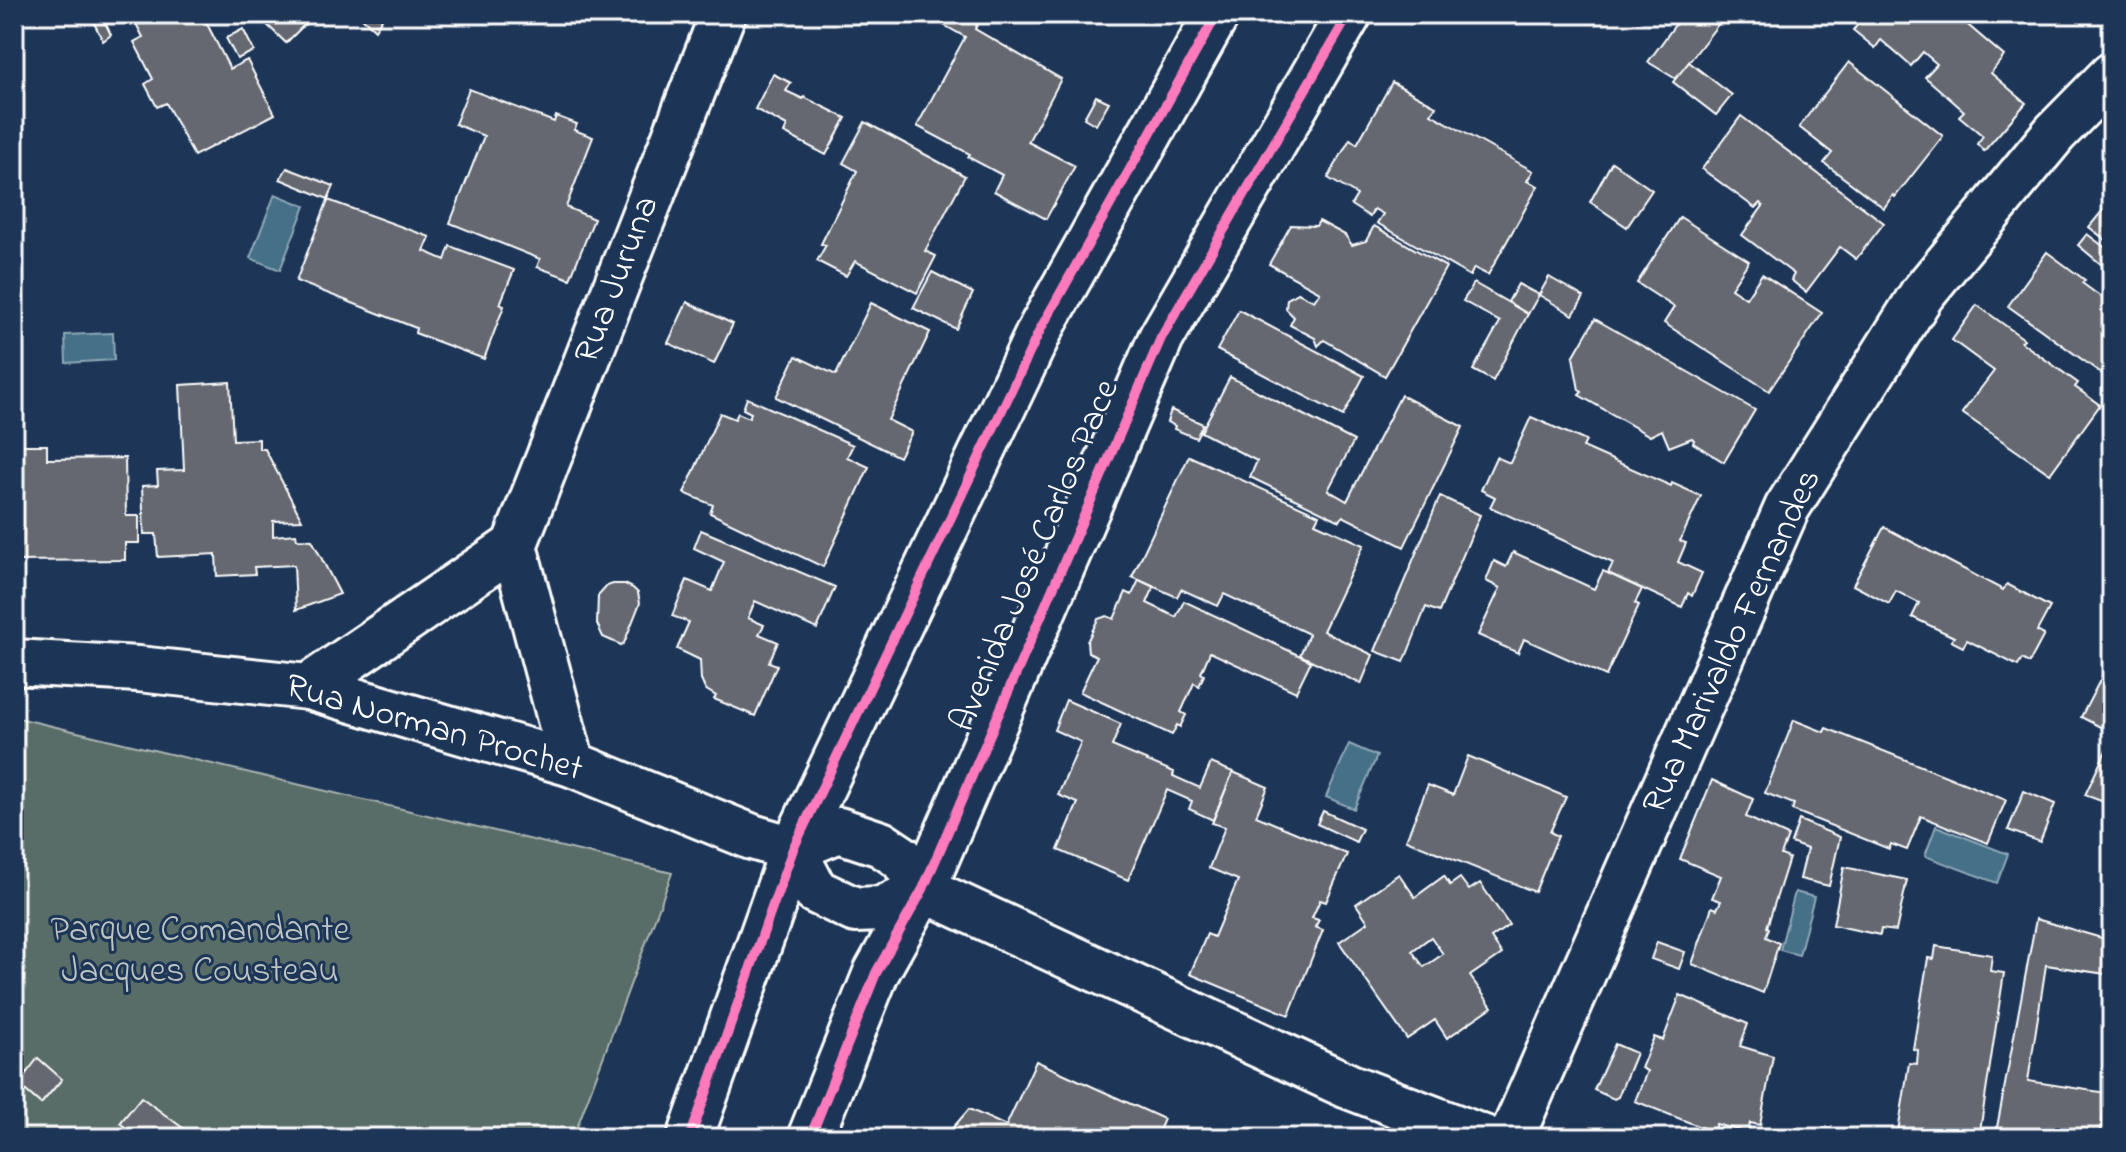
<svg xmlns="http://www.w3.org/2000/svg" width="2126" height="1152" viewBox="0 0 2126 1152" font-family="'Indie Flower',sans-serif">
<rect width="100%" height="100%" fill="#1d3557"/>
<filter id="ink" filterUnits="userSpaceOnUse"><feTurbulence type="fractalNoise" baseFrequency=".0125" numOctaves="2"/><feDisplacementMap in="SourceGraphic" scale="16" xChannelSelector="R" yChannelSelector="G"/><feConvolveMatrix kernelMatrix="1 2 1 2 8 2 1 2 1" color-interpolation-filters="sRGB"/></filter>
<g filter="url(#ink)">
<path fill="#596c67" stroke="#acb6b3" stroke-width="2" d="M14,717L672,873L573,1138H14Z"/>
<g fill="#447088" stroke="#8fa9b8" stroke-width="2">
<path d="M275,194L305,206L280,270L250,258Z"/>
<path d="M113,333L114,360L66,363L65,335Z"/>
<path d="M1349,744L1377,756L1354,809L1326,797Z"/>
<path d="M1936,826L2008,854L1997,883L1925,856Z"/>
<path d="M1795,892L1814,897L1799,955L1780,950Z"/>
</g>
<g fill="#65686f" stroke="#fff" stroke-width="2" fill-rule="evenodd">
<path d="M131,14H207L204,18L230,69L247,60L275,114L194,156L166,103L157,107L145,84L153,79L134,42L143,37Z"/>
<path d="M256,14H315L286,43Z"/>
<path d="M358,14H385L375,30Z"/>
<path d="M936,14H982L975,29L1061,79L1028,142L1075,166L1046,219L994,191L1002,175L968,157L970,154L917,126L965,37L933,19Z"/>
<path d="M1683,14H1726L1676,79L1648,62Z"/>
<path d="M1867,14H1955L2004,56L1991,73L2026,103L1984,151L1977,144L1983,136L1959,116L1964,111L1925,77L1937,64L1923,52L1911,66L1881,40L1875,48L1853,30Z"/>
<path d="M103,18L111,35L103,41L94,23Z"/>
<path d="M243,29L254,51L237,59L226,38Z"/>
<path d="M1689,62L1732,95L1716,115L1673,82Z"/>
<path d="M1849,62L1943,136L1895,197L1893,195L1884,208L1824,163L1832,153L1799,127Z"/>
<path d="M773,74L791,83L786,91L803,99L804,97L846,118L826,155L784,133L787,126L755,109Z"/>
<path d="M1392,82L1436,106L1431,114L1533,171L1527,181L1538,186L1488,275L1474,268L1470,276L1377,223L1383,214L1374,209L1370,217L1351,205L1357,195L1328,178L1350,139L1357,144Z"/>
<path d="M469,89L554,122L556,116L577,124L574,130L593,137L566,207L594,219L570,279L537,267L540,259L450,223L484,136L455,124Z"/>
<path d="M1096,96L1109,102L1096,125L1084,118Z"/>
<path d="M1741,116L1884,223L1856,259L1840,247L1806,292L1791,280L1794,274L1742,235L1763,206L1760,203L1755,208L1702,169Z"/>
<path d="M865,122L965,176L925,251L936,256L917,293L855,261L846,276L817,261L826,245L821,244L857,171L843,163Z"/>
<path d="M1612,162L1652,190L1627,227L1590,202Z"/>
<path d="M287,168L334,186L328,199L280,179Z"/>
<path d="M2112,199V245L2089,227Z"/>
<path d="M328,200L430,237L424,251L445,260L450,246L514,270L500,304L504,306L484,359L415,333L416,328L296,281Z"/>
<path d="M1680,217L1749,261L1731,288L1746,298L1762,274L1822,313L1769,391L1664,323L1674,307L1637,283Z"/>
<path d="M1319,221L1345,235L1352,245L1366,241L1374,226L1446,267L1385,376L1324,340L1318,346L1315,338L1290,325L1294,317L1286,309L1287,299L1298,293L1314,301L1320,292L1269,264L1291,225L1316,226Z"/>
<path d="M2087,234L2111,252L2102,265L2078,245Z"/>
<path d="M2047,252L2085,280L2082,283L2112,305V381L2008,306Z"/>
<path d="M932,272L973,293L956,329L913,308Z"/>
<path d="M1549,277L1584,297L1573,315L1539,295Z"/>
<path d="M1474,283L1528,314L1493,381L1473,370L1500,322L1463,301Z"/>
<path d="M1518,284L1539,295L1528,314L1508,302Z"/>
<path d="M687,302L733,324L714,364L668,343Z"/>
<path d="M871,303L930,332L888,420L912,432L899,457L776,397L796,356L836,375Z"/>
<path d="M1977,305L2024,339L2021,342L2078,383L2075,387L2100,405L2050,474L1962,413L1994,371L1952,340Z"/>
<path d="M1239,310L1364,376L1343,416L1217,350Z"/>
<path d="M1595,319L1755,410L1724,462L1693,443L1694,440L1692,438L1669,447L1662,430L1650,436L1579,395L1582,392L1579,390L1573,357Z"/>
<path d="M1230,377L1354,441L1328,490L1347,501L1401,395L1463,427L1404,547L1343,516L1340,521L1250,477L1257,461L1201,432Z"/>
<path d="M230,382L233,440L259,439V449H265L302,520L273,521V536L296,534L297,539L312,540L340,594L296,610L294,565L254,567L255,574L217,576L216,554L158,557L156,534H144L142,486L158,485L157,471L184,470L180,385Z"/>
<path d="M747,398L853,445L847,457L869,467L823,567L710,513L713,505L684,493L720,413L735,419L738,413L749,418L751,413L743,409Z"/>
<path d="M1171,410L1203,424L1196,438L1174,429L1175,426L1167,422Z"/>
<path d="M1531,417L1586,441L1583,447L1671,486L1672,483L1701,496L1680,541L1686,543L1678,562L1702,573L1692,596L1688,593L1682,607L1608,573L1613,563L1490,507L1495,497L1481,490L1496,457L1510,463Z"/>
<path d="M18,445H47V459L125,458L126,516H139V543H125V560L14,561V462H19Z"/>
<path d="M1189,456L1319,515L1315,523L1364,545L1323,631L1373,655L1361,684L1300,655L1309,634L1224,594L1218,606L1181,589L1177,597L1132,577Z"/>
<path d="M1440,496L1480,515L1439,612L1426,607L1404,662L1375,651Z"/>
<path d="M1884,527L2003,590L2007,584L2050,607L2037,631L2044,635L2029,663L2022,659L2018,666L1967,640L1963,647L1951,641L1954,637L1912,617L1919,603L1896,591L1889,604L1853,585Z"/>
<path d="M701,530L835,587L817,629L755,601L748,618L764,625L759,634L778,642L769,662L777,665L755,716L714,699L716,696L705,689L701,680L700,660L677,649L689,622L672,616L687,580L712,591L724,562L694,548Z"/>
<path d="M1513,552L1594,589L1603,571L1642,589L1635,603L1639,605L1606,676L1524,639L1518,653L1478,635L1500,588L1486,581L1494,561L1506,567Z"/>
<path d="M1139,580L1154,587L1147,603L1176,617L1184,601L1311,661L1296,692L1210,652L1201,673L1204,675L1199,686L1194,683L1181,712L1186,715L1180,727L1177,725L1172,735L1080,692L1097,656L1088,652L1087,642L1098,619L1107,616L1114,619L1126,592L1132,595Z"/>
<path d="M613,584H625L633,588L638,593L640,603L624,643L621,645L603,637L597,624L598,596L607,586Z"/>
<path d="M2112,657V733L2081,717Z"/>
<path d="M1066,700L1121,724L1112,746L1174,772L1173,776L1200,788L1211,763L1233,772L1213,820L1189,809L1192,801L1167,790L1128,880L1058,850L1078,803L1058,795L1081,742L1054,730Z"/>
<path d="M1794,720L1824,732L1826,728L2006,800L1988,843L1921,816L1907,850L1891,844L1889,849L1792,810L1794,804L1765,793Z"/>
<path d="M2112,738V805L2085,795Z"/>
<path d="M1468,756L1566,797L1550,832L1558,836L1535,892L1406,840L1428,785L1453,795Z"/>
<path d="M1233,772L1268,787L1256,816L1347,854L1326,902L1320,900L1312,918L1319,920L1315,927L1323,930L1289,1015L1190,974L1207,934L1214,937L1238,880L1209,868L1225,827L1212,823Z"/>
<path d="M1712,780L1753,799L1746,817L1788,836L1781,855L1789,858L1767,927L1769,928L1766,937L1779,943L1763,993L1692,964L1712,907L1717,909L1721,901L1712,898L1721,876L1680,859Z"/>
<path d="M2024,791L2055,804L2040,842L2008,830Z"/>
<path d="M1323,811L1362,829L1356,842L1317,824Z"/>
<path d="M1799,820L1840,837L1829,886L1800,879L1807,849L1791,843Z"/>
<path d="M1844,867L1907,880L1896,931L1881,929L1880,935L1833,925Z"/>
<path d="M1399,874L1415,897L1444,876L1450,885L1460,878L1469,890L1480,883L1509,925L1491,938L1502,954L1470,976L1492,1007L1447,1038L1435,1020L1407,1039L1339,942L1368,922L1356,904ZM1431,937L1443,954L1424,967L1412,951Z"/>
<path d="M2036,919L2112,941V975L2046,965L2028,1081L2107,1093L2100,1138H1995Z"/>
<path d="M1657,942L1685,952L1679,969L1651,959Z"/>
<path d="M1936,946L1992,955L1990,971L2004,973L1979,1138H1897L1909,1063L1917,1064L1918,1050L1913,1049L1928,958L1934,959Z"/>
<path d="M1680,995L1748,1024L1740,1046L1773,1056L1760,1125L1750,1123L1748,1133L1716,1124L1713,1132L1635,1101L1647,1071L1641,1068L1654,1037L1663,1040Z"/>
<path d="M1615,1044L1636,1053L1618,1097L1614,1099L1594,1090Z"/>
<path d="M38,1058L62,1079L41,1104L18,1084Z"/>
<path d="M1036,1061L1164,1119L1156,1138H944L969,1109L1006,1126Z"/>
<path d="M141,1097L195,1137L138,1138L120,1123Z"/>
</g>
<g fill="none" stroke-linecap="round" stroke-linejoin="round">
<defs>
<g id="minor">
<path d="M514,546L572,764"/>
<path d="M14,662L138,669L308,687L572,764L752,837L793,849"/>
<path d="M308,687L514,546L723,14"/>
<path d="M793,849L815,891L855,910L882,909L923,889"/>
<path d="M793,849L839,830L881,844L902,858L923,889"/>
<path d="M923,889L1348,1086L1484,1138"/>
<path d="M1511,1138L1787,508L1922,294L2055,133L2112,75"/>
</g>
<g id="major">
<path d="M690,1138L793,849L1041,328L1217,14"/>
<path d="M810,1138L876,973L923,889L1161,338L1349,14"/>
</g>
</defs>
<use href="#minor" stroke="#fff" stroke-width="50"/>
<use href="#major" stroke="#fff" stroke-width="50"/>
<use href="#minor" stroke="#1d3557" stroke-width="44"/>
<use href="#major" stroke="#1d3557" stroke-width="44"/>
<defs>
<g id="cycleway">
<path d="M690,1138L793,849L1041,328L1217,14"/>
<path d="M810,1138L876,973L923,889L1161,338L1349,14"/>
</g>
</defs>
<use href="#cycleway" stroke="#1d3557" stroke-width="15"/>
<use href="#cycleway" stroke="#fd7abc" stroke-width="10"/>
</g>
</g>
<g text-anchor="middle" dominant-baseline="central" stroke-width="6" stroke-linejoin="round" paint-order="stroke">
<g font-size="36" fill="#fff" stroke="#1d3557">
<text transform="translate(618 280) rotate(-69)">Rua Juruna</text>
<text transform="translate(1036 556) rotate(-67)">Avenida José Carlos Pace</text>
<text transform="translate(1733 642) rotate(-65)">Rua Marivaldo Fernandes</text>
<text transform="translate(434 729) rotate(16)">Rua Norman Prochet</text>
</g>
<g font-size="36" fill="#bdc4c2" stroke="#1d3557">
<text x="200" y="931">Parque Comandante<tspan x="200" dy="41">Jacques Cousteau</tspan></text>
</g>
</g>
<rect width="2126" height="1152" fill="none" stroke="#1d3557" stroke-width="48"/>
<rect x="24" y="24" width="2078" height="1104" fill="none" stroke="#fff" stroke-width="3" filter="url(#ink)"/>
</svg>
